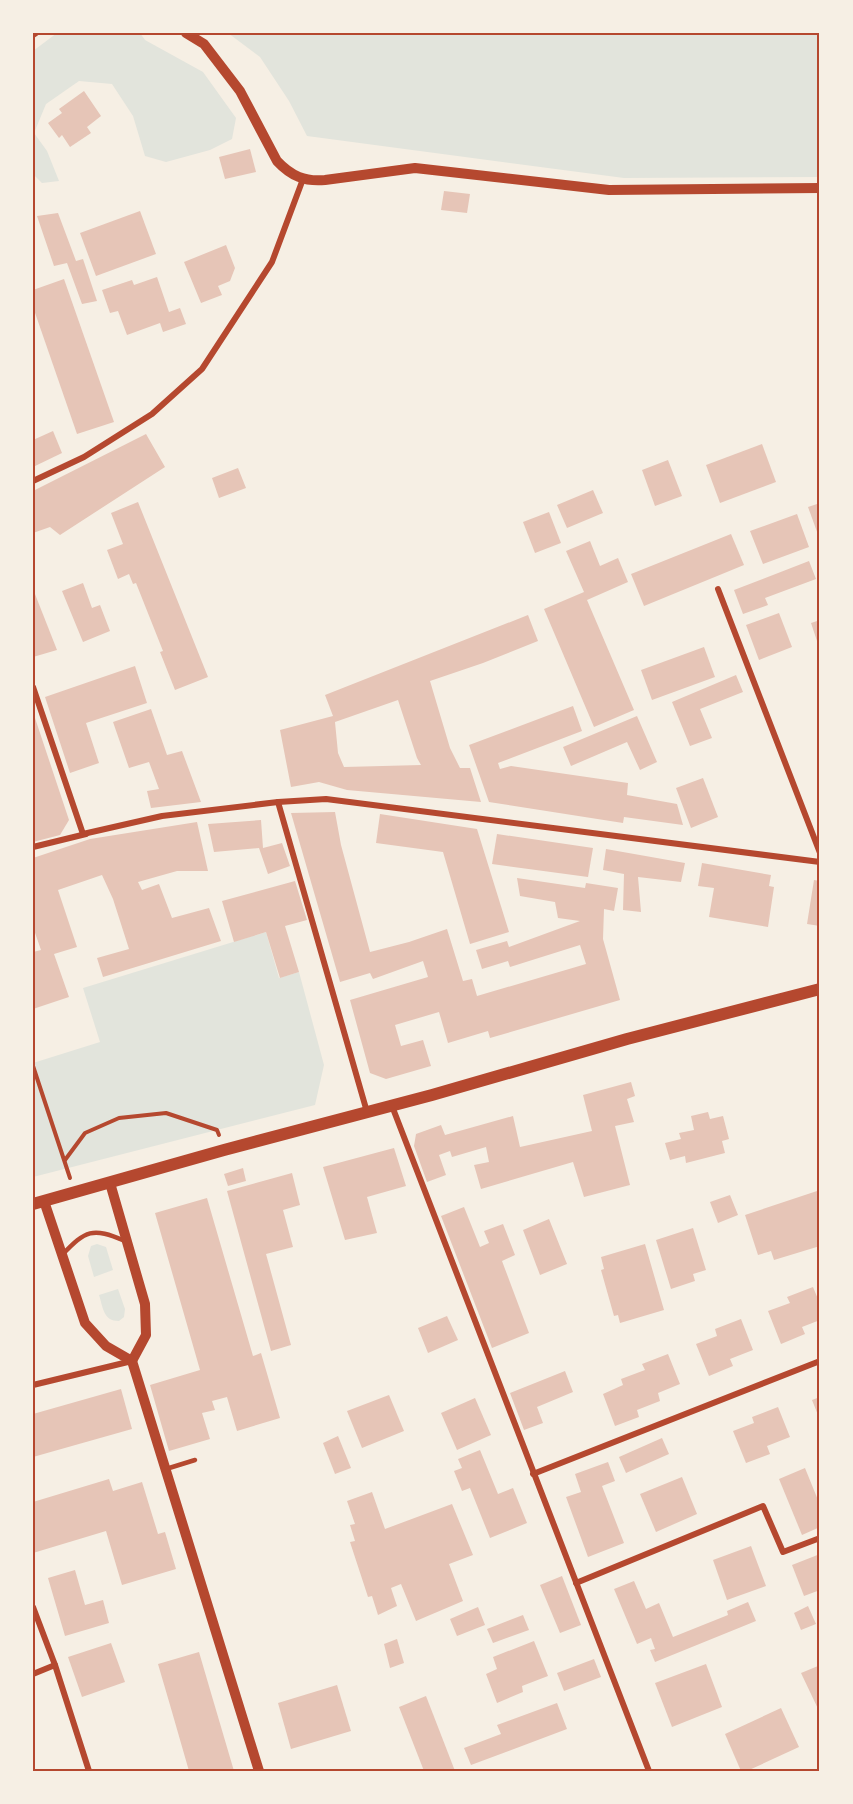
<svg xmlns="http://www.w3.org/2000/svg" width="853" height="1804" viewBox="0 0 853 1804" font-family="'Exo 2',sans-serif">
<rect width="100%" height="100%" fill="#f6efe4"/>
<g fill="#e2e4dc">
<path d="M57,33H140L145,40L203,72L236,118L232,139L210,150L166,162L145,156L133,116L112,84L79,81L46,104L34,133L47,151L59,181L42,183L33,174V51Z"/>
<path d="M228,33H820V177L624,178L307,136L289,101L260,57Z"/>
<path d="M266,932L279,978L299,972L324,1065L315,1105L33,1177V1063L100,1042L83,988Z"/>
<path d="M97,1244L106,1247L113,1270L94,1277L88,1256L91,1246Z"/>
<path d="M118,1289L125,1309L124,1317L119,1321C103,1321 103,1307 99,1295Z"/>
</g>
<g fill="#e6c5b7" fill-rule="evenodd">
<path d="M84,91L101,116L87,127L91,133L70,147L62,135L59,138L48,123L62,113L59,109Z"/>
<path d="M250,149L256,172L225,179L219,157Z"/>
<path d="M444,191L470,194L467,213L441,210Z"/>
<path d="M140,211L156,254L96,276L80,233Z"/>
<path d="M58,213L76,261L83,259L97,301L82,304L67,263L54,266L37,216Z"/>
<path d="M226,245L235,268L230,281L218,286L222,295L201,303L184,262Z"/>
<path d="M157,277L169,312L180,308L186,324L163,332L160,323L127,335L118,311L110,313L102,290L132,280L134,285Z"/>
<path d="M64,279L114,422L77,434L33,307V290Z"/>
<path d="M53,431L62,453L33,467V440Z"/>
<path d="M146,434L165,467L60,535L50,527L33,533V491Z"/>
<path d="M762,444L776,482L720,503L706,465Z"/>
<path d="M668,460L682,496L655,506L642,470Z"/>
<path d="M238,468L246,488L219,498L212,478Z"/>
<path d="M593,490L603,513L567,528L557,505Z"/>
<path d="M138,502L208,677L175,690L160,652L163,651L136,583L133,584L129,574L118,579L107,550L123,544L111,513Z"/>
<path d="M820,503V540L808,507Z"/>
<path d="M549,512L561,543L535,553L523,522Z"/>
<path d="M797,514L809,547L763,564L750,531Z"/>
<path d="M731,534L744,565L644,606L631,574Z"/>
<path d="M590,541L600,566L618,558L628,582L587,600L634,710L594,727L544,609L584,592L566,551Z"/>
<path d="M809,561L816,579L765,598L768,605L743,614L734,590Z"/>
<path d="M83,583L92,608L100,605L110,631L83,642L62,591Z"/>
<path d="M33,589L57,650L33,657Z"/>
<path d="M779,613L792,647L759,660L746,625Z"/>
<path d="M528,615L538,641L483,663L430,681L450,748L460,768H470L481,802L347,790L319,782L291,787L280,730L333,716L325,695ZM398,700L417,758L421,765L344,767L338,753L335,722Z"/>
<path d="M820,620V640L817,641L811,623Z"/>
<path d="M704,647L715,677L652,700L641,670Z"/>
<path d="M135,666L147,703L86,723L99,763L70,773L45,697Z"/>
<path d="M736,675L743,692L700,709L712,738L690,746L672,702Z"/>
<path d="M573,706L582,731L498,763L500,769L511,766L628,783L627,795L677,804L683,825L624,817L623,823L489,802L469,745Z"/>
<path d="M151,709L167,755L182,751L201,802L151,808L147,791L159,789L149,762L129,768L113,722Z"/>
<path d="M33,712L69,820L60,835L33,842Z"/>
<path d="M637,716L657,762L640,770L627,742L571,766L563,747Z"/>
<path d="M703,778L718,817L691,828L676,788Z"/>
<path d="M335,812L341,845L370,952L409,942L447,929L463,981L472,979L477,996L586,964L580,945L510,967L508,961L482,969L476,950L507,941L509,947L580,921L558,918L555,902L520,896L517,878L585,888L586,883L618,888L614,911L604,909L603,939L620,1000L490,1038L488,1031L448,1043L439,1012L395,1025L401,1046L423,1040L431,1066L386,1079L370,1073L350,1000L428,977L423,961L373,979L370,973L340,982L291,813Z"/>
<path d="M380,814L477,829L509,932L470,944L443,852L376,843Z"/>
<path d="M261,820L263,848L282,843L290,866L268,874L259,848L214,852L208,824Z"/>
<path d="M197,822L208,871H177L138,882L142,890L159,884L172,918L209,908L221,941L103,977L97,958L129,949L113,899L102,875L58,890L77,947L54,954L69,997L33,1009V952L41,950L33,927V858L90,839Z"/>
<path d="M497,834L593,848L588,877L492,864Z"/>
<path d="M606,849L685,863L681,882L638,877L641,912L623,910L624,874L603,870Z"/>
<path d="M702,863L771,875L769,886L774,887L768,927L709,917L714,888L698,886Z"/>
<path d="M814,880L820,881V926L807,924Z"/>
<path d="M295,881L307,920L285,926L299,972L280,978L266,932L234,942L222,901Z"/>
<path d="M631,1082L635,1096L627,1099L634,1122L615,1126L630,1185L584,1197L573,1162L481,1189L474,1165L489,1162L486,1147L452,1157L450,1151L439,1155L446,1175L427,1182L414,1146L416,1134L441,1125L445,1135L513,1116L520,1147L592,1131L583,1095Z"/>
<path d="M708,1112L710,1119L723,1116L729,1139L722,1141L725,1153L686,1163L685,1156L670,1160L665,1143L681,1139L679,1133L694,1130L691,1116Z"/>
<path d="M394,1148L406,1186L367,1197L377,1233L345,1240L323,1167Z"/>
<path d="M243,1168L246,1181L228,1186L224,1174Z"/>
<path d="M292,1173L300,1205L283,1210L293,1247L266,1254L291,1345L271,1351L227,1191Z"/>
<path d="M820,1190V1246L774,1260L771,1251L758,1255L745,1215Z"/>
<path d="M730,1195L738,1215L718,1223L710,1202Z"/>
<path d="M207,1198L253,1356L261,1353L280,1418L237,1431L227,1397L212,1401L215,1410L202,1413L210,1439L169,1451L150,1385L200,1370L155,1213Z"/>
<path d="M464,1207L480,1247L489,1243L484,1231L503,1224L515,1255L502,1261L529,1333L492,1348L441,1216Z"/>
<path d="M549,1219L567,1264L540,1275L523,1230Z"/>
<path d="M693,1228L706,1270L693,1274L695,1281L671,1289L656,1240Z"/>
<path d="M645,1244L664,1310L620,1323L618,1315L614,1316L601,1270L604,1269L601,1257Z"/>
<path d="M813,1287L820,1304V1320L802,1327L805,1334L781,1344L768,1311L790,1303L787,1297Z"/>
<path d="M447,1316L458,1340L428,1353L418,1328Z"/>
<path d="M741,1319L753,1350L730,1359L733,1366L709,1376L696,1344L717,1336L715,1329Z"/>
<path d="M668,1354L680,1384L658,1393L660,1401L637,1410L639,1417L615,1426L603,1394L623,1385L621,1379L645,1370L642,1364Z"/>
<path d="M565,1371L573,1392L537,1407L543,1423L524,1430L510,1393Z"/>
<path d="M121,1389L132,1429L33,1457V1414Z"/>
<path d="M389,1395L404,1431L362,1448L347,1411Z"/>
<path d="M820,1397V1420L812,1400Z"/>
<path d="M475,1398L491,1435L457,1450L441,1413Z"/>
<path d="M778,1407L790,1437L767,1446L770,1454L746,1463L733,1431L754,1423L752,1417Z"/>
<path d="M338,1436L351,1468L335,1474L323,1443Z"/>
<path d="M662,1438L669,1454L626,1473L619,1457Z"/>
<path d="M480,1450L498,1494L513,1488L527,1523L490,1538L470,1488L462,1491L454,1471L462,1468L458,1459Z"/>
<path d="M608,1462L615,1481L602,1486L624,1543L588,1557L566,1497L581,1492L575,1474Z"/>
<path d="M805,1468L820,1505V1527L802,1535L779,1479Z"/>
<path d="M682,1477L697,1514L656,1532L640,1494Z"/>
<path d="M109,1479L113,1491L142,1482L158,1534L165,1532L176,1569L122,1585L106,1531L33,1553V1502Z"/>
<path d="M372,1492L385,1529L452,1504L473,1555L449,1564L463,1601L416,1621L401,1584L391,1588L397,1606L378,1615L372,1596L368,1597L350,1542L355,1541L350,1525L355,1524L347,1501Z"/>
<path d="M751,1546L766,1586L727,1600L713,1560Z"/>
<path d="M820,1554V1590L804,1596L792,1565Z"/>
<path d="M75,1570L85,1605L103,1600L109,1623L65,1636L48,1578Z"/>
<path d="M562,1576L581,1625L560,1633L540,1585Z"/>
<path d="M634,1581L646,1609L659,1603L673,1637L728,1615L727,1611L748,1602L756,1621L655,1662L650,1650L655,1649L651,1638L637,1644L614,1589Z"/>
<path d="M808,1606L816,1624L801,1630L794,1613Z"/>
<path d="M478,1607L485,1625L457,1636L450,1619Z"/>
<path d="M523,1615L529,1630L493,1643L487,1629Z"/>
<path d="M397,1639L404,1663L390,1668L384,1644Z"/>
<path d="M534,1641L548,1676L522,1686L523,1692L497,1703L486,1674L497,1669L493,1657Z"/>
<path d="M111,1643L125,1682L82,1697L68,1657Z"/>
<path d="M199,1652L211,1693L234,1771H189L170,1705L158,1664Z"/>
<path d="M594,1659L601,1677L564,1691L557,1673Z"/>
<path d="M706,1664L722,1707L672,1727L655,1683Z"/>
<path d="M818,1666L820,1670V1713L801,1673Z"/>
<path d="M337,1685L351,1731L291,1749L278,1703Z"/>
<path d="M426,1696L455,1771H424L399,1707Z"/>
<path d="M557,1703L567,1729L471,1765L464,1748L501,1734L497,1725Z"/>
<path d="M781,1708L799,1747L747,1771H741L725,1734Z"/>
</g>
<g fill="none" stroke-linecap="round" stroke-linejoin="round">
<g stroke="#b5482f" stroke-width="4">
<path d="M33,1066L70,1178"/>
<path d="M65,1160L85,1133L119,1118L166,1113L217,1130L219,1135"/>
</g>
<g stroke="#b5482f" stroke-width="4.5">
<path d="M62,1255C86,1230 92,1227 125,1241"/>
<path d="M166,1469L195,1460"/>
</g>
<g stroke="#b5482f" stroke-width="6">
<path d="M33,35L36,33"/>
<path d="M33,481L84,457L152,414L202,369L272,262L303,179"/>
<path d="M718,589L820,853"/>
<path d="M33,687L83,834L162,816L278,802L326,799L820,862"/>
<path d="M278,802L367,1112"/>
<path d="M33,847L86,834"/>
<path d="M392,1106L649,1771"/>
<path d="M33,1385L132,1361"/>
<path d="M533,1474L820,1361"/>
<path d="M576,1583L763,1506L783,1552L820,1538"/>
<path d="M33,1607L55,1665L89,1771"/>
<path d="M33,1674L55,1665"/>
</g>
<g stroke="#b5482f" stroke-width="10">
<path d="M186,33L204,44L240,91L277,161C291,176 305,182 325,180L415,168L609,190L820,188"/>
<path d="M110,1183L145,1304L146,1335L132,1361"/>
<path d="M44,1201L85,1323L106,1346L132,1361"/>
<path d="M132,1361L259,1771"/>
</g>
<path stroke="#b5482f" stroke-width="12" d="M33,1204L224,1150L432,1095L627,1039L820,989"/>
</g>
<rect width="853" height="1804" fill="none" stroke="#f6efe4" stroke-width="69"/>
<rect x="34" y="34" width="784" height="1736" fill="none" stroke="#b5482f" stroke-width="2"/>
</svg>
